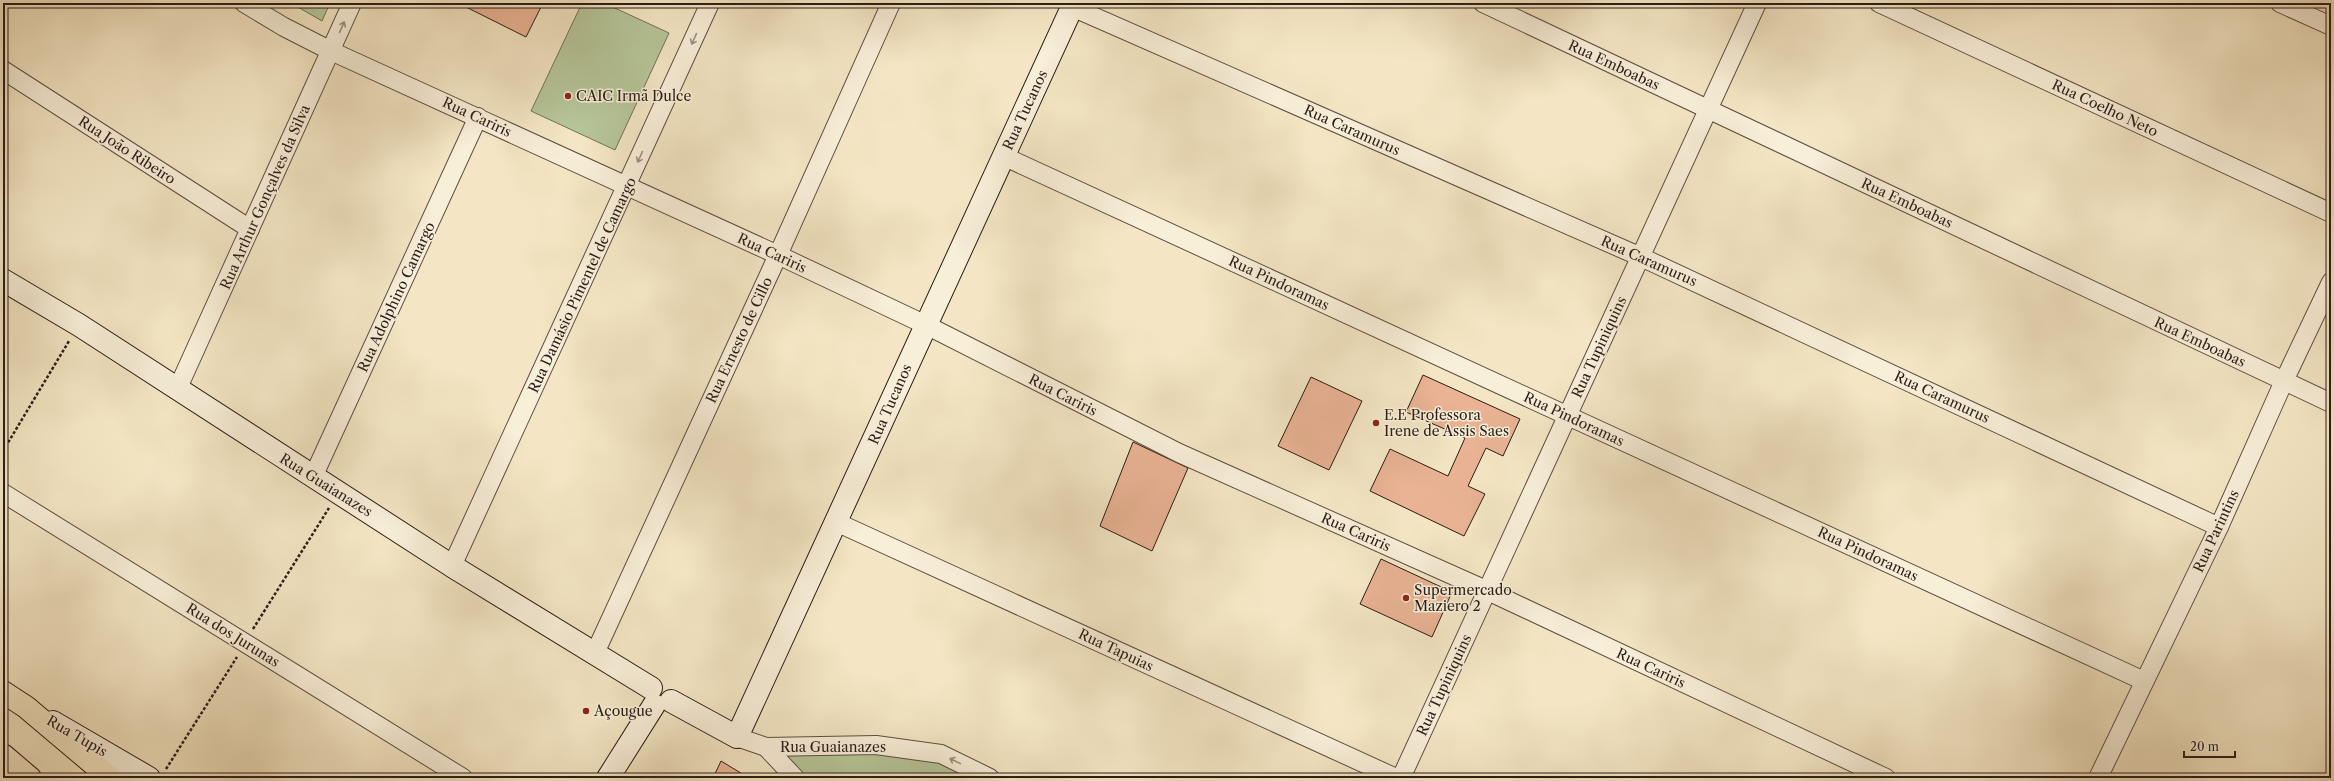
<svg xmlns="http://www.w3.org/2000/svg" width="2334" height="781" viewBox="0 0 2334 781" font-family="'Libre Caslon Text',serif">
<rect width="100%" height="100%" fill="#f4e6c4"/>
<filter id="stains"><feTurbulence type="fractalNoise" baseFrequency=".005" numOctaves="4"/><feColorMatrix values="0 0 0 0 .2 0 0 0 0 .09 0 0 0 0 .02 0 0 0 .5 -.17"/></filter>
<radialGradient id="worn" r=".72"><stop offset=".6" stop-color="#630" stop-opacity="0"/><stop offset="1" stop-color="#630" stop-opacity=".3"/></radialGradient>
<g fill="#b6c699" stroke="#707258">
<path d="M291,3H330L322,21Z"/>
<path d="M582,3H604L669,33L615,150L531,111Z"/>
<path d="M766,747L941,754L990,778H795Z"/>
</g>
<g fill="#e9b394" stroke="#2a1d17">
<path d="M458,3H543L526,37Z"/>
<path d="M1423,375L1520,419L1503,456L1486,448L1468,486L1485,494L1464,536L1370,491L1390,449L1448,476L1465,438L1406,412Z"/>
<path d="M1311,377L1362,401L1329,470L1278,446Z"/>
<path d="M1133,442L1188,468L1152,551L1100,526Z"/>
<path d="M1381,559L1452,592L1432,637L1360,604Z"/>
<path d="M721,761L749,778H713Z"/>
</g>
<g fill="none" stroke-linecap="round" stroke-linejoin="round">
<defs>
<g id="street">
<path d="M244,3L284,27L331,51L778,255L926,325L1179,453L1488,591L1886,778"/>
<path d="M1483,3L2331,403"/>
<path d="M1879,3L2331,213"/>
<path d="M2280,3L2331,26"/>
<path d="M1072,7L1641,257L2219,527"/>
<path d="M3,70L250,229"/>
<path d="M1003,156L2144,681"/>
<path d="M177,390L352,3"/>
<path d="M313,477L478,117"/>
<path d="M3,493L463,778"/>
<path d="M836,522L1396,778"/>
<path d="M452,566L710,3"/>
<path d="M595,653L778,255L891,3"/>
<path d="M737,737L766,747L876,745L941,754L990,778"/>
<path d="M766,747L795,778"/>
<path d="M1401,778L1757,3"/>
<path d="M2098,778L2219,527L2284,381L2331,282"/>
</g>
<g id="secondary">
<path d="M3,280L79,325L452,566L651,688"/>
<path d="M671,701L737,737L1074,3"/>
<path d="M53,722L149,778"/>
<path d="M608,778L654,705"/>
</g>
<g id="primary">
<path d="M3,692L26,707L110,778"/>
<path d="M3,755L30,778"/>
</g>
</defs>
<use href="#street" stroke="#5c4f42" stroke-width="20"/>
<use href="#secondary" stroke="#2a1d17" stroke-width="24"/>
<use href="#primary" stroke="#2a1d17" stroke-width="24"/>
<g stroke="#2a1d17" stroke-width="2.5" stroke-dasharray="3 2" stroke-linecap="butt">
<path d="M3,451L69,341"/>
<path d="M253,629L329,508"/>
<path d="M166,769L237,657"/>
</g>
<use href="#street" stroke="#f8efd9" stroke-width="18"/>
<use href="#secondary" stroke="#f8efd9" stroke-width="22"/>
<use href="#primary" stroke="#f4e6c4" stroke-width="22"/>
</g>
<defs><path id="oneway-shaft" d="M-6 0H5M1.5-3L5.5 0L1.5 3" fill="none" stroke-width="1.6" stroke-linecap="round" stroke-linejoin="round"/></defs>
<g stroke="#9b9082">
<use href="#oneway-shaft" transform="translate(342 27) rotate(-66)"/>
<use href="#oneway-shaft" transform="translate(694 39) rotate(114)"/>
<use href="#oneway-shaft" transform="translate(640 157) rotate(114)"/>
<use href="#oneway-shaft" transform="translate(955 761) rotate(-154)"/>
</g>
<g fill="#8f2418" stroke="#f8efd9" stroke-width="1.5">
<circle cx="568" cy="96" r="4"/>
<circle cx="1376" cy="423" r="4"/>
<circle cx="1406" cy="598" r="4"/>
<circle cx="586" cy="711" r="4"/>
</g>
<g text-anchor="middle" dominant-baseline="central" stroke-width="3" stroke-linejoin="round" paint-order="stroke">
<g font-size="14" fill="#2a1d17" stroke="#f8efd9">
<text transform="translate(1614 65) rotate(25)">Rua Emboabas</text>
<text transform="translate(2105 108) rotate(25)">Rua Coelho Neto</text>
<text transform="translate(1025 110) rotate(-65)">Rua Tucanos</text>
<text transform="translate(477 117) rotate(25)">Rua Cariris</text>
<text transform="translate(1352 130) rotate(24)">Rua Caramurus</text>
<text transform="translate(127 150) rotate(33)">Rua João Ribeiro</text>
<text transform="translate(265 197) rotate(-66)">Rua Arthur Gonçalves da Silva</text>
<text transform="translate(1907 203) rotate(25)">Rua Emboabas</text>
<text transform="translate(772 253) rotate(25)">Rua Cariris</text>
<text transform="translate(1649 261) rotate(24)">Rua Caramurus</text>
<text transform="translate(1279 283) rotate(25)">Rua Pindoramas</text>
<text transform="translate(582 285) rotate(-65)">Rua Damásio Pimentel de Camargo</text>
<text transform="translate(396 297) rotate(-65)">Rua Adolphino Camargo</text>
<text transform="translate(739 340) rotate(-65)">Rua Ernesto de Cillo</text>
<text transform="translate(2200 342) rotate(25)">Rua Emboabas</text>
<text transform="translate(1599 347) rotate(-65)">Rua Tupiniquins</text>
<text transform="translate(1063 395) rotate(27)">Rua Cariris</text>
<text transform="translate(1942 397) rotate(25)">Rua Caramurus</text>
<text transform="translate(890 404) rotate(-66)">Rua Tucanos</text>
<text transform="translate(1574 419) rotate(25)">Rua Pindoramas</text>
<text transform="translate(326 485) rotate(32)">Rua Guaianazes</text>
<text transform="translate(2216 531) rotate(-65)">Rua Parintins</text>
<text transform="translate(1356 532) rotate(24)">Rua Cariris</text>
<text transform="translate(1868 554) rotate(25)">Rua Pindoramas</text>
<text transform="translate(233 635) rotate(32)">Rua dos Jurunas</text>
<text transform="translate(1116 650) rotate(25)">Rua Tapuias</text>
<text transform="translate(1651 668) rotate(25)">Rua Cariris</text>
<text transform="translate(1444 685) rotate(-65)">Rua Tupiniquins</text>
<text transform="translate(77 736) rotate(30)">Rua Tupis</text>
<text x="833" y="747">Rua Guaianazes</text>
</g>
<g font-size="14" fill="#2a1d17" stroke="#f8efd9" text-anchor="start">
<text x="576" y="96">CAIC Irmã Dulce</text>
<text x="1384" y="415">E.E Professora<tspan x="1384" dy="16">Irene de Assis Saes</tspan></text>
<text x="1414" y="590">Supermercado<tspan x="1414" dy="16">Maziero 2</tspan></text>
<text x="594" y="711">Açougue</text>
</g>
</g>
<rect width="2334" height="781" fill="none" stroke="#f4e6c4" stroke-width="16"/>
<rect x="4" y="4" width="2326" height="773" fill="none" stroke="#2a1d17" stroke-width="2"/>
<rect x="8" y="8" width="2318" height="765" fill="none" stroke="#2a1d17"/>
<path d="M2184 751v6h51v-6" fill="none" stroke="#2a1d17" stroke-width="2"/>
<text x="2190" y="751" font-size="12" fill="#2a1d17" stroke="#f8efd9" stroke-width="3" paint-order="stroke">20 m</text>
<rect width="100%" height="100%" filter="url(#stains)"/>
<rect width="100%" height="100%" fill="url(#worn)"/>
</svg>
